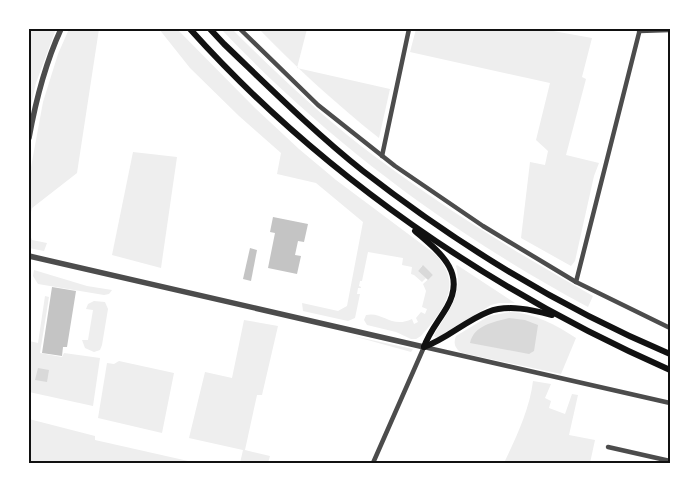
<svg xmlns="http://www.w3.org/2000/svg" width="699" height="492" viewBox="0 0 699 492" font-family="'Public Sans',sans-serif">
<rect width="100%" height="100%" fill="#fff"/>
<g fill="#eee">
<path d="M29,29H56L36,83L29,114Z"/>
<path d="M69,29H99L77,173L32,208L29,221V178L43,102L58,54Z"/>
<path d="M159,29H177L255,108L299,149L336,180L435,254C464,284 444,309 421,336L416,339H411L396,332L367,325L364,320L366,315C383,311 391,329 412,319L414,324L418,322L416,318L421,312L425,314L427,309L422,307L426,291L423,284L433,275L422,266L418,271L426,278L422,282L414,275L411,274L412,267L402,265L403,258L368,252L362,281H360L359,286L361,287V288H358L357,294H360L355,318L348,321L303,311L302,303L338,311L347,306L363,222L316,183L277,174L281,153L239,116L190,68Z"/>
<path d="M221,29H232C273,70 315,110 361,146C434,202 513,251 593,296L588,307C452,234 327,141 221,29Z"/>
<path d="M259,29H307L297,68L390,89L379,138C336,104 297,68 259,29Z"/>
<path d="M416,29H542L592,38L582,77L586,79L566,155L599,163L594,176L575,261L571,266L521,238L530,162L545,165L548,151L536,140L550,83L410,52Z"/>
<path d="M133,152L177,157L161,268L112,255Z"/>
<path d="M29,232L32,240L47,243L44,251L29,248Z"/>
<path d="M457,265L515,303H499L491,305L437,338L434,336L435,333C449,310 463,295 456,266Z"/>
<path d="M34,270L87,286L112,290L109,294L104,295L38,284L33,276Z"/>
<path d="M45,296L49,297L40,353L62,357L64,353L100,358L93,406L29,392V341L38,343Z"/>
<path d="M94,301L105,302L108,309L102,345L100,350L94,352L85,348L82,340H88L93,310L86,309L88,304Z"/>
<path d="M510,312C534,313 556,325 576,338L561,374L462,353C455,349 453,343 456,336L489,316Z"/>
<path d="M244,320L278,326L262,395H257L245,450L270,456L268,463H240L243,450L189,438L205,372L232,378Z"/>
<path d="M353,336L413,349L411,352Z"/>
<path d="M119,361L174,373L162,433L98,418L107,363L114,364Z"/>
<path d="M533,381L551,384L545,398L551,401L549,408L565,414L572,394L578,395L569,435L595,440L590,463H504C516,438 530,408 533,381Z"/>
<path d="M29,419L95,436V440L197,463H29Z"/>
</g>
<g fill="#d9d9d9">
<path d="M423,265L433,275L428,280L418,271Z"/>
<path d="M509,318L525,320L538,325L534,351L529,354L470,343C474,325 494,322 509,318Z"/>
<path d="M38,368L49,370L47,382L35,380Z"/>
</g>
<g fill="#c4c4c4">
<path d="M273,217L308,224L304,242L298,241L295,255L301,256L297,274L268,268L275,233L270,232Z"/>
<path d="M250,248L257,250L251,281L243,279Z"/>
<path d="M52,287L76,291L67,347H63L62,356L42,353Z"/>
</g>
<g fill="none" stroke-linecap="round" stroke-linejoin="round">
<g stroke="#4c4c4c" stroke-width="4.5">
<path d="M240,29L318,105L395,166L483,226L576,282L670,328"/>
<path d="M639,31L670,30"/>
<path d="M382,156L409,29"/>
<path d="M576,282L640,29"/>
<path d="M608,447L670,461"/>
<path d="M373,463L424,347L670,403"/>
</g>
<g stroke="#4c4c4c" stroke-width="5.5">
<path d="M29,138C36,99 45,64 61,29"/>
<path d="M29,256L424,347"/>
</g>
<g stroke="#111" stroke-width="6">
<path d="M190,29C320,174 492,292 670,370"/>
<path d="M210,29L224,44C269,87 314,132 363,171C457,244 561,308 670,354"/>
<path d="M415,231C439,252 467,272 447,307C439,321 429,332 424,347"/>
<path d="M424,347C447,339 465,321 488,312C508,304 533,310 552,315"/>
</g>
</g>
<rect width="699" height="492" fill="none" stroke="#ffffff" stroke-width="60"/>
<rect x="30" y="30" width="639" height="432" fill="none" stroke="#111" stroke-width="2"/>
</svg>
